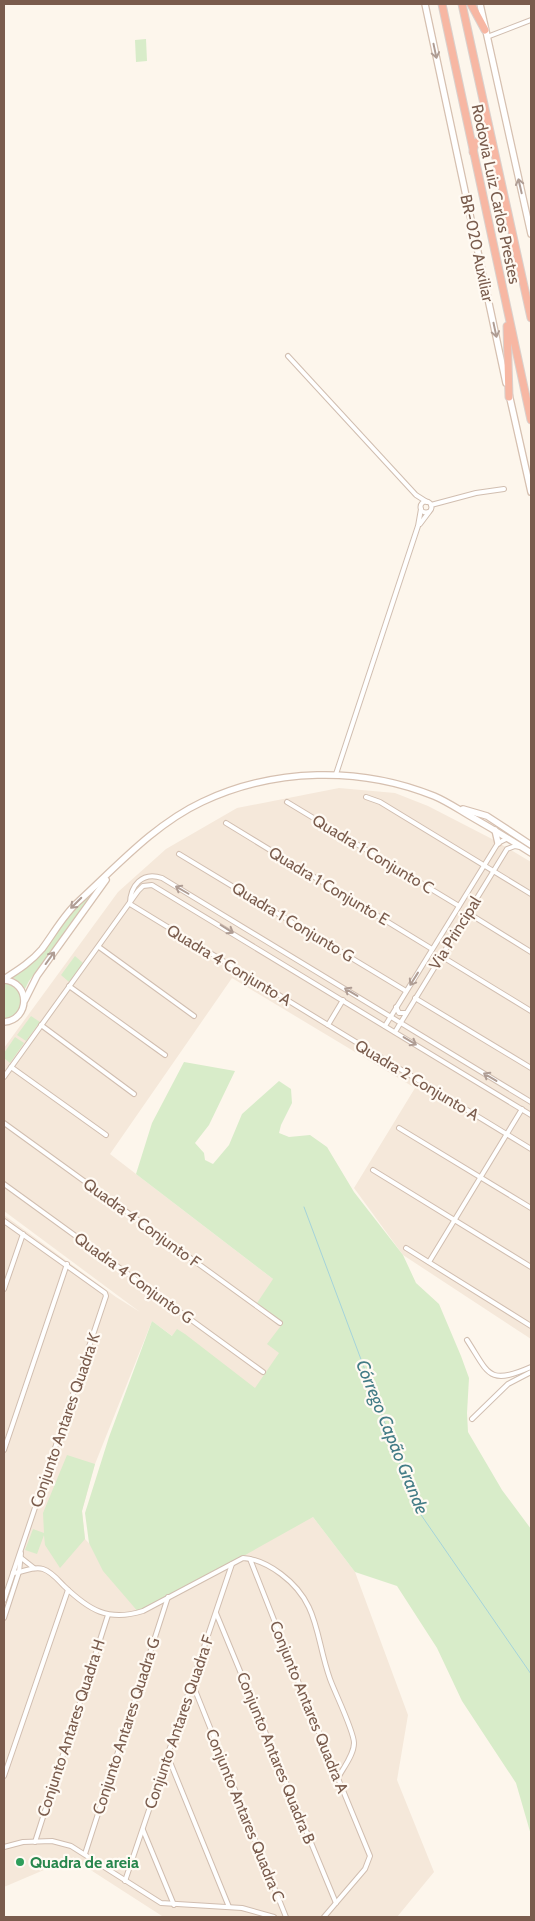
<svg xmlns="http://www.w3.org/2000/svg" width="535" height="1921" viewBox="0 0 535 1921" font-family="Cabin,sans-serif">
<rect width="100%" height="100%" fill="#fdf6ec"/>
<path fill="#f5e8da" d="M339,788L395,793L428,806L494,840L531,862V1339L403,1255L354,1188L415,1088L232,978L110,1154L273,1279L283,1323L286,1358L259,1400L152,1321L95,1464L82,1511L85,1539L109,1565L313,1517L355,1572L408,1715L397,1780L434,1872L397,1917H186L162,1916L72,1858L4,1887V1215L116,1297L140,1312L4,1211V1048L118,892L166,849L237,808Z"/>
<g fill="#d8ecc9">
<path d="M146,39L147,61L136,62L135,40Z"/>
<path d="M104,880L29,981L25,989L19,982L11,976L21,970L74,907Z"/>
<path d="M75,956L83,963L69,982L61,975Z"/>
<path d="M4,981L16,985L23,996L18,1015L4,1021Z"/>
<path d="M31,1016L40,1022L26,1041L17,1035Z"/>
<path d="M15,1037L24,1043L10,1063L4,1058V1053Z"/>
<path d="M184,1062L235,1071L209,1125L195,1143L204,1153L205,1160L213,1164L229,1145L242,1114L279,1081L291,1089L292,1103L281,1125L279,1133L289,1137L310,1135L327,1147L354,1192L403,1255L416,1283L439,1304L461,1356L469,1378L467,1413L468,1432L502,1490L531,1529V1835L516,1783L462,1701L437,1648L397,1586L355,1572L313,1517L140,1614L103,1571L89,1543L85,1513L109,1437L152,1321L172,1336L177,1329L185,1334L255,1388L279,1353L267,1344L283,1323L257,1303L273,1279L136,1174L152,1123Z"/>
<path d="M67,1455L95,1464L82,1511L85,1539L60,1568L45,1545L44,1535L37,1554L25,1550L33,1529L44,1533L43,1513Z"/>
</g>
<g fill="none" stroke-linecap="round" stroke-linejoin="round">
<path stroke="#a5d3da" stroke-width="1" d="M304,1207L417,1509L531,1674"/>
<defs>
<g id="street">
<path d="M487,37L531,20"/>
<path d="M288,356L416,495L427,502"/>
<circle cx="426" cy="507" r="5.5"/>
<path d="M431,505L476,493L504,489"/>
<path d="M420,524L429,512"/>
<path d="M336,774L418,526L421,509"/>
<path d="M366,797L380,802L531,894"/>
<path d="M287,802L459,906"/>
<path d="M226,823L432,949"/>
<path d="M179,854L406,991"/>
<path d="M130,904C130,886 142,871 162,878L531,1102"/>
<path d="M130,904L531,1149"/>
<path d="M468,913L531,952"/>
<path d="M99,947L194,1016"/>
<path d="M441,956L531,1011"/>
<path d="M69,986L165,1055"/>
<path d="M415,998L531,1068"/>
<path d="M396,1007L399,1013H406"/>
<path d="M41,1025L134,1094"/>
<path d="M328,1025L343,1000"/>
<path d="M385,1026L498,843L508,838"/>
<path d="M395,1032L507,849L515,846L520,847"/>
<path d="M11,1067L106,1135"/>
<path d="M4,1077L138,891L143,886L152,885L531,1115"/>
<path d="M4,1123L280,1323"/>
<path d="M399,1128L531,1208"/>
<path d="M373,1170L531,1267"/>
<path d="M4,1184L263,1372"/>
<path d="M4,1221L105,1293L106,1296L4,1600"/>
<path d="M406,1248L531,1326"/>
<path d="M429,1262L522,1109"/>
<path d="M4,1289L23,1234"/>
<path d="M467,1340C489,1374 488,1386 531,1367"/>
<path d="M472,1419L508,1384L531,1372"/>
<path d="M4,1450L67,1264"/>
<path d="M20,1557L34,1568"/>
<path d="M250,1559L302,1691L370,1856L365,1869L324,1917"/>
<path d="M13,1573C24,1572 33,1566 43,1569C52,1572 58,1580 64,1586C89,1610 108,1622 143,1611L243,1558C258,1559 269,1565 281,1574C320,1603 315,1637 330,1679C335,1693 354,1731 354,1743C354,1755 343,1768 338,1778"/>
<path d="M216,1613L336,1903"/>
<path d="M4,1618L19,1572L21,1553"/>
<path d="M193,1685L286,1917"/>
<path d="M168,1757L229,1907"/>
<path d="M4,1776L68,1590"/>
<path d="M143,1830L174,1905"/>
<path d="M35,1842L108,1615"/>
<path d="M4,1847L23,1842L52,1841L71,1846L161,1903L242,1908L274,1917"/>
<path d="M85,1854L168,1597"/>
<path d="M125,1881L232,1564"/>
</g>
<g id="secondary">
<path d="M425,4L506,383"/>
<path d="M480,4L531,234"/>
<path d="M509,394L531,492"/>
<path d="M463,809L487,816L531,845"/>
<path d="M495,830L498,843"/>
<path d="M4,979C18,970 31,962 42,949C54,933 64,914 79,901C117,866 155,824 202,802C274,768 360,766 434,796C446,801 458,809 470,816C491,828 511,840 531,853"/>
<path d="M4,980C31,982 30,1020 4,1022"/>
<path d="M25,1000L37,976L106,880"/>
</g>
<g id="highway">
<path d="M442,4L531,420"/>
<path d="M462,4L531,318"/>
<path d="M471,4L485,30"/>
<path d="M473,152L475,143L482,139L487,141L492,145"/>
<path d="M507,326L509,397"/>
</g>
</defs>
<use href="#street" stroke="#d1beb0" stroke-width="6"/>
<use href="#secondary" stroke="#d6c0b0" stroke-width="8"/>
<use href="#highway" stroke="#dad1cd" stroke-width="9"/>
<use href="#street" stroke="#fff" stroke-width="4"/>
<use href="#secondary" stroke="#fff" stroke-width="5.5"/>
<use href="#highway" stroke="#f7b7a3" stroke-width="7"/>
</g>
<defs><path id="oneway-shaft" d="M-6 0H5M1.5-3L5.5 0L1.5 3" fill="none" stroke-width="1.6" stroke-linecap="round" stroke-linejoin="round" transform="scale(1.25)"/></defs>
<g stroke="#af9d94">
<use href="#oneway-shaft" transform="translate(435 51) rotate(78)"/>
<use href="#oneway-shaft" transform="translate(520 186) rotate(-103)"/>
<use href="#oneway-shaft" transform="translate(495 330) rotate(78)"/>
<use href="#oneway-shaft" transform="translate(182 890) rotate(-150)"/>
<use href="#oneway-shaft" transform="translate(76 903) rotate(135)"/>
<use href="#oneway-shaft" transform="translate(227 929) rotate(32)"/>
<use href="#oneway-shaft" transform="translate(50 958) rotate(-54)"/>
<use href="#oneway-shaft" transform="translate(414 979) rotate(122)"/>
<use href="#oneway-shaft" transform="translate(351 992) rotate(-149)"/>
<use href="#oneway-shaft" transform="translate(410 1041) rotate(31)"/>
<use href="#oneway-shaft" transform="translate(490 1077) rotate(-149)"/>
</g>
<circle fill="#2e9e5b" stroke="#fffaf3" stroke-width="2" cx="20" cy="1862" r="5"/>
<g text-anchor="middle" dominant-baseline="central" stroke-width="4.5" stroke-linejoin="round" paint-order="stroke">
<g font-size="16" fill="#7a5c4d" stroke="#fffaf3">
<text transform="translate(496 194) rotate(78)">Rodovia Luiz Carlos Prestes</text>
<text transform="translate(477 248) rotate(78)">BR-020 Auxiliar</text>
<text transform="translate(373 854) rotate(31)">Quadra 1 Conjunto C</text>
<text transform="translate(329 886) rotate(31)">Quadra 1 Conjunto E</text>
<text transform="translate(293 922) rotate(31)">Quadra 1 Conjunto G</text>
<text transform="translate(455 933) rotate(-58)">Via Principal</text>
<text transform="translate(229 965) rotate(31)">Quadra 4 Conjunto A</text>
<text transform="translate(417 1080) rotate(31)">Quadra 2 Conjunto A</text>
<text transform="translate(142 1223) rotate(36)">Quadra 4 Conjunto F</text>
<text transform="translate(134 1278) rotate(36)">Quadra 4 Conjunto G</text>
<text transform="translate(65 1420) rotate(-71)">Conjunto Antares Quadra K</text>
<text transform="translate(309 1707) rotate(68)">Conjunto Antares Quadra A</text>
<text transform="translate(179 1722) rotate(-71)">Conjunto Antares Quadra F</text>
<text transform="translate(126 1726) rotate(-72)">Conjunto Antares Quadra G</text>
<text transform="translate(71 1728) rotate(-72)">Conjunto Antares Quadra H</text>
<text transform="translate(276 1758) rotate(68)">Conjunto Antares Quadra B</text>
<text transform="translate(245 1815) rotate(68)">Conjunto Antares Quadra C</text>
</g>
<g font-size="16" font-weight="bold" fill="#27864d" stroke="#fffaf3" text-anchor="start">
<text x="30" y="1862">Quadra de areia</text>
</g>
<g font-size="18" font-style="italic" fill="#437c86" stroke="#fffaf3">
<text transform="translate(392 1437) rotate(68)">Córrego Capão Grande</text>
</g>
</g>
<rect width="535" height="1921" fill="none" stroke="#7a5c4d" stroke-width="10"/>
</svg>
